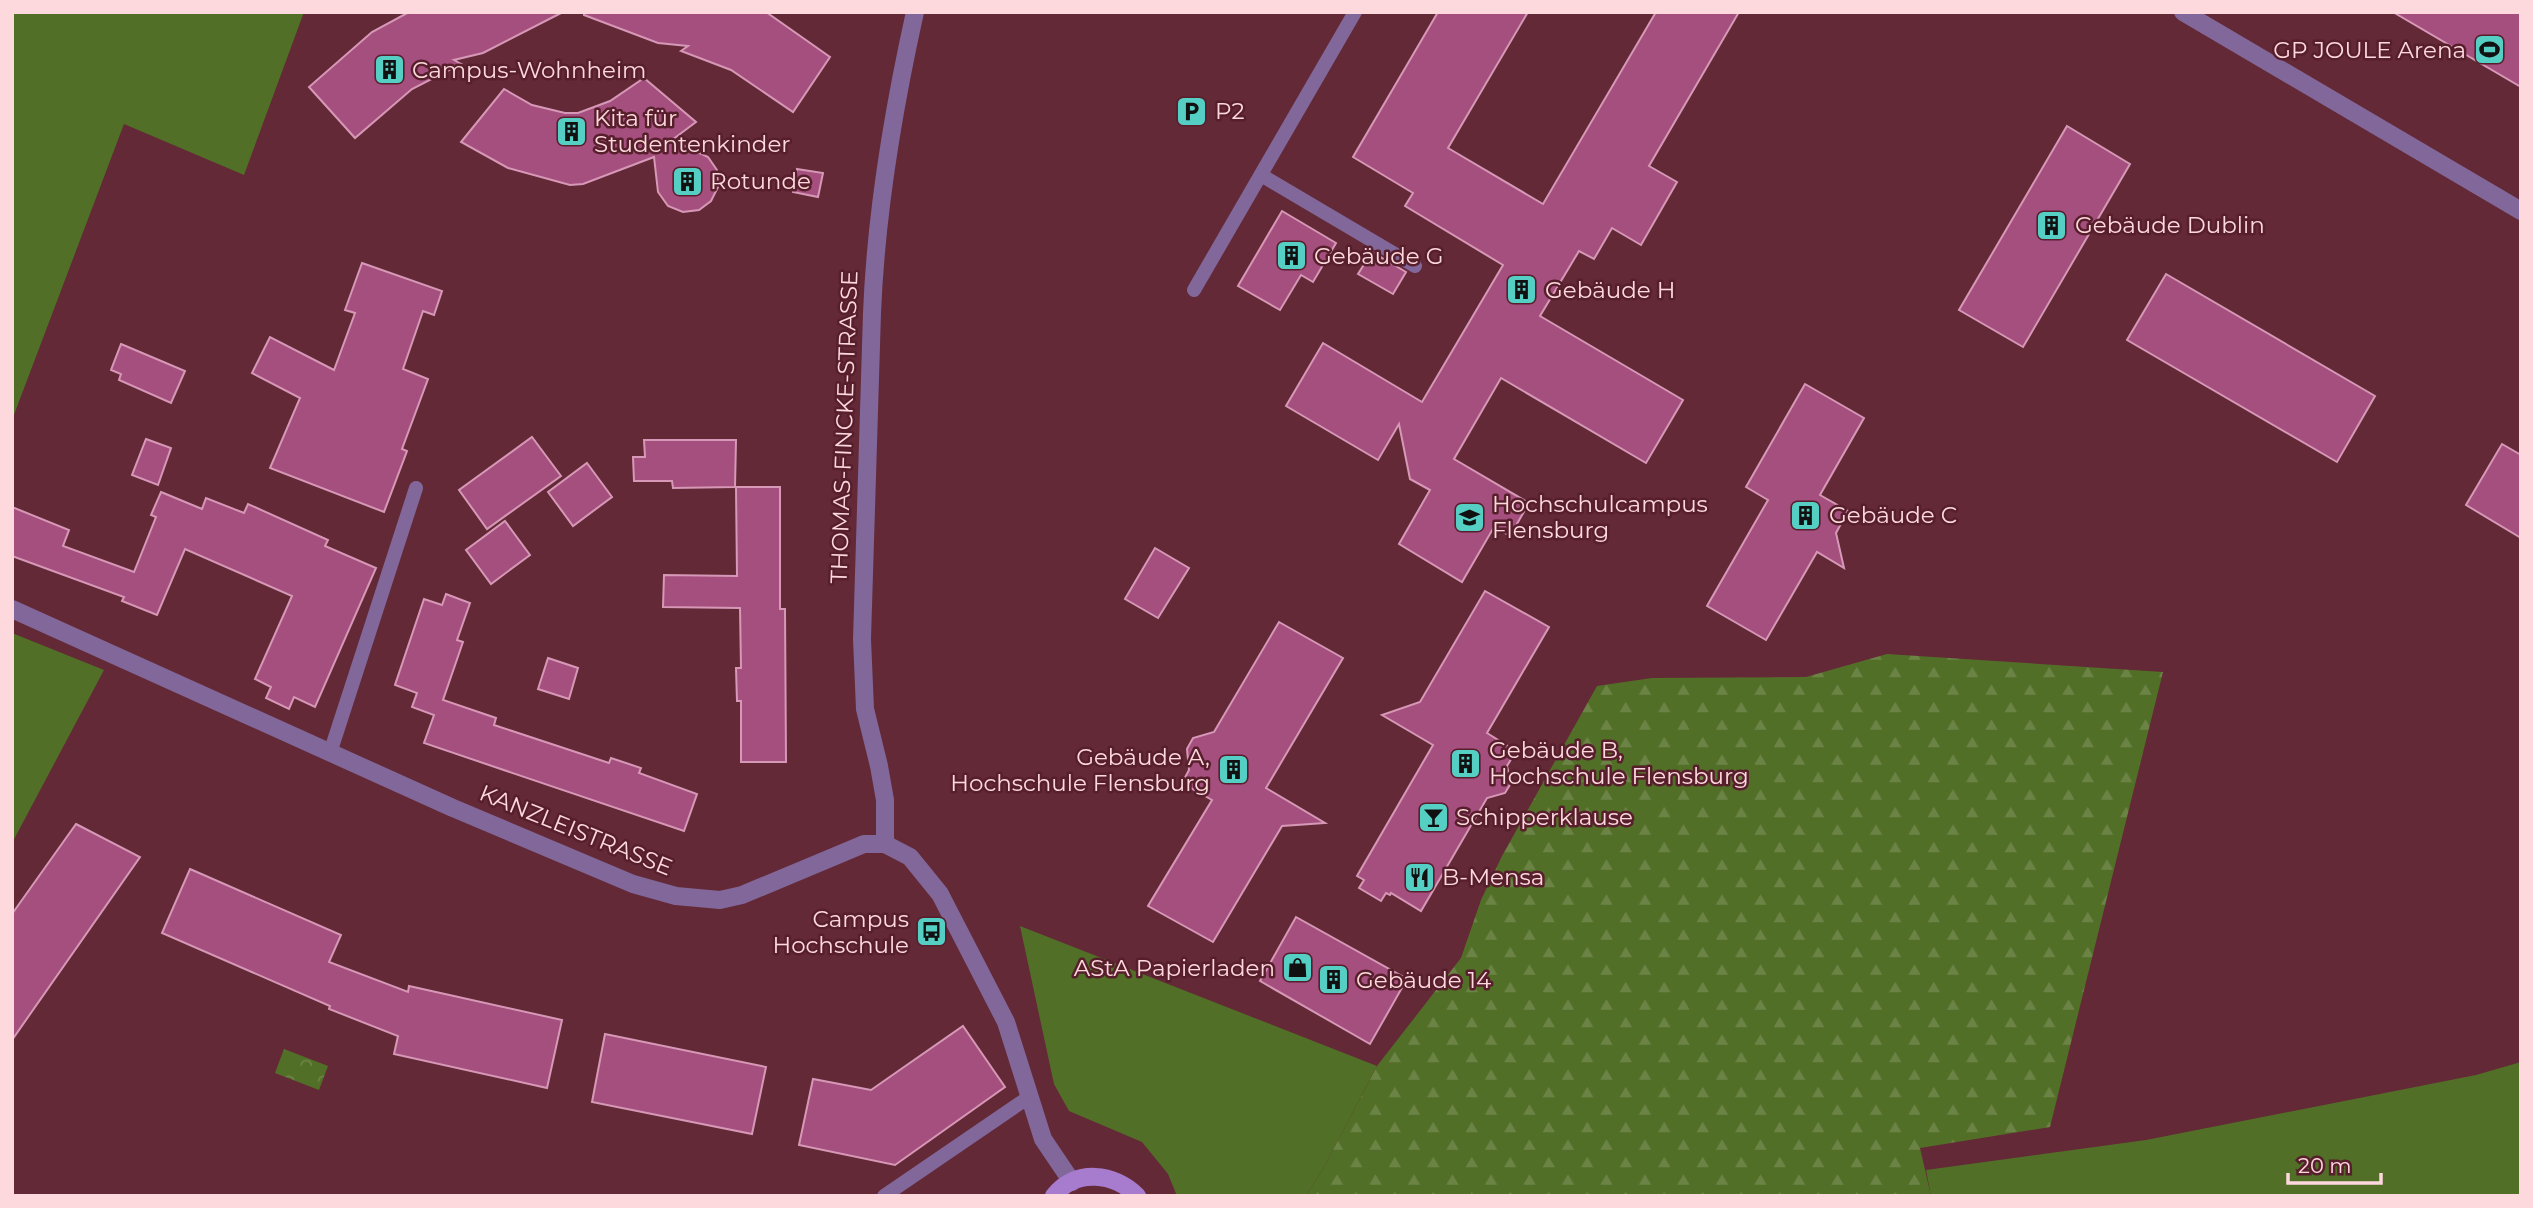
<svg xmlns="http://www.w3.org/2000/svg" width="2533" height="1208" viewBox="0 0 2533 1208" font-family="Montserrat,sans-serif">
<defs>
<pattern id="forest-firs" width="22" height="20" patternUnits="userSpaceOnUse" patternTransform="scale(1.75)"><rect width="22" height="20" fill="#526f27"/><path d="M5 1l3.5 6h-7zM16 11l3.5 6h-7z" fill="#6c8346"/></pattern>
<pattern id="park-crowns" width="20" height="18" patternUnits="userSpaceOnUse" patternTransform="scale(1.75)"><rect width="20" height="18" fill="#526f27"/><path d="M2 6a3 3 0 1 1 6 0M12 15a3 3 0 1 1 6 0" fill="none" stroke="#6c8346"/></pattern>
</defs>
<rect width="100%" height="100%" fill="#632936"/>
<g fill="#526f27">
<path d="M12,12H304L244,175L124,124L12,420Z"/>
<path d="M12,633L104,670L12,843Z"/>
<path d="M1020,926L1377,1066L1322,1171L1305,1196H1177L1168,1174L1142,1142L1069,1111L1054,1084Z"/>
<path d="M2521,1062V1196H1931L1926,1170L2146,1140L2476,1075Z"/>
</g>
<path fill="url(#forest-firs)" d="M1887,654L2163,672L2050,1127L1920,1148L1931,1196H1305L1322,1171L1377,1066L1461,958L1481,900L1502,856L1597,686L1652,678L1806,677Z"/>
<path fill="url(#park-crowns)" d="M284,1049L328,1066L319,1090L275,1073Z"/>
<g fill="#a54f7e" stroke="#d798b7" stroke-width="2">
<path d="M409,12H563L483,53L454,60L461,64L412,89L355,138L309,87L372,32Z"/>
<path d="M584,12H766L830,57L793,112L731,70L681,51L688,46L658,43L584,15Z"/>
<path d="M1438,12H1528L1448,148L1543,204L1656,12H1739L1649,166L1677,182L1641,245L1612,228L1594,259L1579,251L1540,316L1683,400L1646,463L1501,378L1454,459L1529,503L1510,536L1494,527L1462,582L1399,544L1430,490L1410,479L1399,424L1378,460L1286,406L1323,343L1422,402L1503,265L1405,206L1413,193L1353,157Z"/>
<path d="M2393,12H2521V87Z"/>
<path d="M644,78L696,122L672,140L708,157L717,170L718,187L711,201L699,210L683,212L668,206L658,192L654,157L583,184L570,185L508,168L461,142L504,89L532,105L565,113H578L610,101Z"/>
<path d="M2067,126L2130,164L2023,347L1959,310Z"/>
<path d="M797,169L823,173L818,197L793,192Z"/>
<path d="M1282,211L1336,243L1313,282L1301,275L1280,310L1238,286Z"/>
<path d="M1372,252L1406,272L1393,294L1358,274Z"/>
<path d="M362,263L442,291L434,315L423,311L403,369L428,379L402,449L407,451L384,512L270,468L300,398L252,373L270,337L334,370L355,313L345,310Z"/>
<path d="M2166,274L2375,396L2337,462L2127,340Z"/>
<path d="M121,344L185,371L171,403L119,380L121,374L111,370Z"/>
<path d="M1805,384L1864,418L1820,495L1848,511L1836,533L1844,568L1817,552L1766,640L1707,606L1768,500L1746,487Z"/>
<path d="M532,437L561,476L487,529L459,490Z"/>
<path d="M146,439L171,448L158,485L132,475Z"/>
<path d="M644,440H736L735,487L673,488L672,481H634L633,457H645Z"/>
<path d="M2502,444L2521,455V538L2466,505Z"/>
<path d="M587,463L612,497L573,526L548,492Z"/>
<path d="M736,487H780V609H785L786,762H741V701H737L736,668H741L740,608L663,607L664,575L737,576Z"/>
<path d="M161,492L202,509L206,498L244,513L248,504L328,540L325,546L376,568L315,707L294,697L289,709L266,698L271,687L255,679L292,596L185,549L157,615L122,601L124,597L12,556V507L69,530L63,546L134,572L156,517L151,515Z"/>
<path d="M505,521L530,555L491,584L466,550Z"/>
<path d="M1155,548L1189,568L1158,618L1125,599Z"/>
<path d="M1485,591L1549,627L1487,733L1516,751L1507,766L1511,783L1505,793L1487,798L1421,911L1391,893L1390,895L1386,893L1381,901L1359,888L1364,880L1357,876L1433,745L1382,715L1420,702Z"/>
<path d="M446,594L470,603L457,640L463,642L443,700L496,718L494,725L609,763L611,758L641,768L639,773L697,794L684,831L424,743L434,715L412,707L417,693L395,685L424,599L442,605Z"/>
<path d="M1279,622L1343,658L1266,788L1325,823L1282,826L1213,942L1148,906L1212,800L1182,783L1189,770L1187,749L1193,738L1214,732Z"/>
<path d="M548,658L578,668L569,699L538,689Z"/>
<path d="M76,824L140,857L12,1040V914Z"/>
<path d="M190,869L341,935L329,962L408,992L409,986L562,1020L547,1088L394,1054L398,1036L329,1009L330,1006L162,933Z"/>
<path d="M1296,917L1407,979L1370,1044L1260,981Z"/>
<path d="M963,1026L1005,1087L895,1165L799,1145L813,1079L871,1090Z"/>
<path d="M605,1034L766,1067L752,1134L592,1102Z"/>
</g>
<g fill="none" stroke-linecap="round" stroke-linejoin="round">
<g stroke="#82679a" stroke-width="14">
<path d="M1261,175L1415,266"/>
<path d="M1194,290L1355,12"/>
<path d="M330,753L416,488"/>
<path d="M884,1196L1029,1097"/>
</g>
<g stroke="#82679a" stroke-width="18">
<path d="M2183,12L2521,211"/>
<path d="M12,609L453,808L633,884L676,896L720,900L742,895L864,844H885L910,857L940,894L1006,1022L1043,1139L1072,1182"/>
<path d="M885,844V800L879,766L865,709L862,639L872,313C876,211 893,111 915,12"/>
</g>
<path stroke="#a77bcd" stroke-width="18" d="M1054,1196C1075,1168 1115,1173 1137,1196"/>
</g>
<defs>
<symbol id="stadium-square" viewBox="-11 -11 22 22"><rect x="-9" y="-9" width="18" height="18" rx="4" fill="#55cec4" stroke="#571e2c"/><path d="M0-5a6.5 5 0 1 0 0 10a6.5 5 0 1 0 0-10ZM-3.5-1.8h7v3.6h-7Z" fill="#111"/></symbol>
<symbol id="building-square" viewBox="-11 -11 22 22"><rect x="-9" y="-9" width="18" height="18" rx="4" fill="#55cec4" stroke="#571e2c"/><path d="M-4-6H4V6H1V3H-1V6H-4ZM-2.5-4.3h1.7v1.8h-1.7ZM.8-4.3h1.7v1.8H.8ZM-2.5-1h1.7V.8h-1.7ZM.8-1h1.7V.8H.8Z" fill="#111"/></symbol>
<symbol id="parking-square" viewBox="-11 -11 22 22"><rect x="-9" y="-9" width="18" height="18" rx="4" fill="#55cec4" stroke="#571e2c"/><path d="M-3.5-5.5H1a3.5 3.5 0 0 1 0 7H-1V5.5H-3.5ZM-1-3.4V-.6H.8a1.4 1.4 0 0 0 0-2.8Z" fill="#111"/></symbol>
<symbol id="university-square" viewBox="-11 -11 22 22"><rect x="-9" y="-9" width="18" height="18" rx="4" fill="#55cec4" stroke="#571e2c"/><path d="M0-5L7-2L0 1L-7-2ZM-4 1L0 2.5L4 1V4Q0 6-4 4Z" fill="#111"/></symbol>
<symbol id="bar-square" viewBox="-11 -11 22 22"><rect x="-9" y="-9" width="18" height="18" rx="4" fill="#55cec4" stroke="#571e2c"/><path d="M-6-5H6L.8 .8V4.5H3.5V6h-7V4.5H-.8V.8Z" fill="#111"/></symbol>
<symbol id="restaurant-square" viewBox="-11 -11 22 22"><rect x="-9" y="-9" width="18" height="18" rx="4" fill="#55cec4" stroke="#571e2c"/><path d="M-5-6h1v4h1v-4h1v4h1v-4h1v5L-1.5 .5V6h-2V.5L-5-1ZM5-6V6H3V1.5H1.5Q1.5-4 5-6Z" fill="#111"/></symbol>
<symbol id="bus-square" viewBox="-11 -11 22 22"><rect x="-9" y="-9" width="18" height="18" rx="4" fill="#55cec4" stroke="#571e2c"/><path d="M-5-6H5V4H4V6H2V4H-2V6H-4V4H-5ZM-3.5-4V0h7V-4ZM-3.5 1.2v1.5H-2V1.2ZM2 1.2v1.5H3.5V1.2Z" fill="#111"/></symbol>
<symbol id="shop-square" viewBox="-11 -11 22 22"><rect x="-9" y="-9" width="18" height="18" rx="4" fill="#55cec4" stroke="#571e2c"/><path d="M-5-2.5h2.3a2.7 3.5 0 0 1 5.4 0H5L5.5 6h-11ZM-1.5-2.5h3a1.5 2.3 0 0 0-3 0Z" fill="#111"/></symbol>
</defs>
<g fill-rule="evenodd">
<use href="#stadium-square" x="2472" y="32" width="35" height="35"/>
<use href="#building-square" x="372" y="52" width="35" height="35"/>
<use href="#parking-square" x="1174" y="94" width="35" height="35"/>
<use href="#building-square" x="554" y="114" width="35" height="35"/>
<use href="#building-square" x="670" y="164" width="35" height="35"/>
<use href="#building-square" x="2034" y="208" width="35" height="35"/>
<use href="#building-square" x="1274" y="238" width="35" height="35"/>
<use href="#building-square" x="1504" y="272" width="35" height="35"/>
<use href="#building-square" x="1788" y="498" width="35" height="35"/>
<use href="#university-square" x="1452" y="500" width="35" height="35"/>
<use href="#building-square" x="1448" y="746" width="35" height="35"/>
<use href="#building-square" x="1216" y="752" width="35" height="35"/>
<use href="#bar-square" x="1416" y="800" width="35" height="35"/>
<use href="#restaurant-square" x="1402" y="860" width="35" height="35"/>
<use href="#bus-square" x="914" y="914" width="35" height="35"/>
<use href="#shop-square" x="1280" y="950" width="35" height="35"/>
<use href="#building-square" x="1316" y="962" width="35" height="35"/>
</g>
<g text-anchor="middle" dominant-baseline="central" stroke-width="5" stroke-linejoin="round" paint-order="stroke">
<g font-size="23" fill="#fdd8dd" stroke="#571e2c" text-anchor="start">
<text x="2466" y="50" text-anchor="end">GP JOULE Arena</text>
<text x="412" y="70">Campus-Wohnheim</text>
<text x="1215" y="111">P2</text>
<text x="594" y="118">Kita für<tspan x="594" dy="26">Studentenkinder</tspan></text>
<text x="710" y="181">Rotunde</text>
<text x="2075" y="225">Gebäude Dublin</text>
<text x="1314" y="256">Gebäude G</text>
<text x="1545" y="290">Gebäude H</text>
<text x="1492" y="504">Hochschulcampus<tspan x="1492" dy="26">Flensburg</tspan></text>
<text x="1829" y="515">Gebäude C</text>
<text x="1489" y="750">Gebäude B,<tspan x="1489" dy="26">Hochschule Flensburg</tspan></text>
<text x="1210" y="757" text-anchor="end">Gebäude A,<tspan x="1210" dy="26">Hochschule Flensburg</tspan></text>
<text x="1456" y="817">Schipperklause</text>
<text x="1442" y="877">B-Mensa</text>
<text x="909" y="919" text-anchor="end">Campus<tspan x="909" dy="26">Hochschule</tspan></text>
<text x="1275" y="968" text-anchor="end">AStA Papierladen</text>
<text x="1356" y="980">Gebäude 14</text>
</g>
<g font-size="23" fill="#fdd8dd" stroke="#571e2c">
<text transform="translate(844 427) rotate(-88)">THOMAS-FINCKE-STRASSE</text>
<text transform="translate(576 830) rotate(22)">KANZLEISTRASSE</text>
</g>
</g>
<rect width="2533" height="1208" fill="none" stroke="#fdd8dd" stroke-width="28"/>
<path d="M2288 1173v10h93v-10" fill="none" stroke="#fdd8dd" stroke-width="3.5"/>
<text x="2298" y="1173" font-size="21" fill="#fdd8dd" stroke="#571e2c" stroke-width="5" paint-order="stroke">20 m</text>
</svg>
